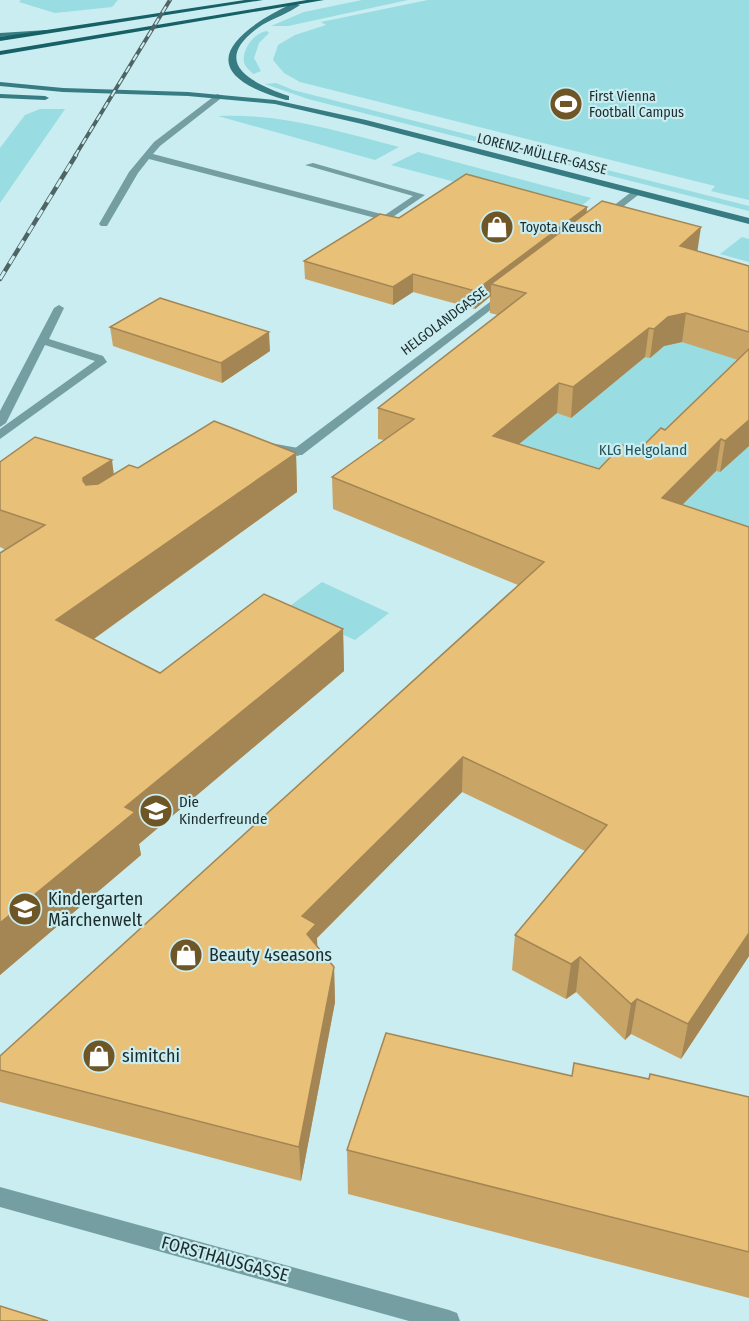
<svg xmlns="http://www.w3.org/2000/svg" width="749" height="1321" viewBox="0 0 749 1321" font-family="'Fira Sans Condensed',sans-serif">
<rect width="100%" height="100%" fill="#c9edf0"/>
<g fill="#99dce2">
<path d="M21,0H118L112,7L55,13L19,2Z"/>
<path d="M362,0H408L288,26H271L304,12Z"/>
<path d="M428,0H749V200L711,191L715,186L300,82L284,73L273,60L278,45L295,35L326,25L321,22Z"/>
<path d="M267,31L269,33L259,43L254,58L261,71L253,74C250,70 245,67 244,62C242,49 254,33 267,31Z"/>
<path d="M276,83L293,90L749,206V211L308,99L265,84Z"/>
<path d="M40,109H65L0,203V148L25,115Z"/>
<path d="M218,116C280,113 340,132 399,147L375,160Z"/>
<path d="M418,152L591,198L573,213L391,165Z"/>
<path d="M742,237L749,239V262L720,254Z"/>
<path d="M749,268V600L428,483Z"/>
<path d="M322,582L389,613L355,640L286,609Z"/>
</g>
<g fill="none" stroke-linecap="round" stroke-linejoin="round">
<g fill="#749ea2" fill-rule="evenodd">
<path d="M217,94L224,96L160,146L153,154L385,215L413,196L305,165L313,163L425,195L387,221L149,159L138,173L107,226H101L99,224L129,172L154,142Z"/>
<path d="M59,305L64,308L49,339L103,356L107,362L0,439V429L95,361L45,345L6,423L0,427V411L54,308Z"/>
<path d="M265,442L298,448L304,452L298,456L261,449L259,446Z"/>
</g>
<g fill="#749ea2" fill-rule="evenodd">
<path d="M634,190L642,192L606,220H600V216Z"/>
<path d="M506,290L511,293L510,295L302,455H294L292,452L294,449Z"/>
</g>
<path fill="#749ea2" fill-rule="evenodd" d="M0,1187L449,1310L457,1313L460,1321H409L0,1207Z"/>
<g fill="#377c82" fill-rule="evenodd">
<path d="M293,3L300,5C289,13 274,18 262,25C209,61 248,82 289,96V100H286C191,73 228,34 293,3Z"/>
<path d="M47,30L44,34L0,37V33Z"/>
<path d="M0,82L63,88L188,92L275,100L366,120L749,218V224L362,124L275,104L188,96L63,92L0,86Z"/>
<path d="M0,94L45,96L49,98L45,100L0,98Z"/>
</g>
<g fill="#166066" fill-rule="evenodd">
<path d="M245,0H263L0,41V37Z"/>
<path d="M307,0H324L0,55V51Z"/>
</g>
<defs>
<path id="rail-far1" d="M75,156L170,0"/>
<path id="rail" d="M0,279L76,155"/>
</defs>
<use href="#rail-far1" stroke="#4f6465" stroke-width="4"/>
<use href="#rail" stroke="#4f6465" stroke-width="4.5"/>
<use href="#rail-far1" stroke="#c9edf0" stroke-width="2" stroke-dasharray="7" stroke-linecap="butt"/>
<use href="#rail" stroke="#c9edf0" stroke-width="3" stroke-dasharray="9" stroke-linecap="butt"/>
</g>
<g fill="#c8a567" fill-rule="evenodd">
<path d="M587,213L697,251L749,266V446L720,472L716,471L682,505L749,956L681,1059L631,1034L625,1040L576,992L566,999L512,970L515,935L585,851L462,792L317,938V946L334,967L335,1002L301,1181L0,1102V1056L518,585L333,509L332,477L384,440L378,439V408L498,315L490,313V296L475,309L413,292L393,305L305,279L304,261L399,218ZM682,342L738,360L665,430L639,450L599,469L519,444L557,413L571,418L645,357L650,358L664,346Z"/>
<path d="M110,327L270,351L222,383L113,346Z"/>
<path d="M296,453L297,492L94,639L160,673L343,629L344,671L139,844L141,855L0,975V553L6,550L0,547V462L114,475L138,468Z"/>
<path d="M572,1076L749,1097V1298L348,1194L347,1150Z"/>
</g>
<g fill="#a38654">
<path d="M587,207L586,224L491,284V296L475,309V291Z"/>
<path d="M701,227L697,254L680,246Z"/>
<path d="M413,274V292L393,305V287Z"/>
<path d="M686,313L682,342L664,346L650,358L654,329L668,317Z"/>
<path d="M649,328L645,357L571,418L573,387Z"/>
<path d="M269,332L270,351L222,383L221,363Z"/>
<path d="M559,383L557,413L491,467L493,436Z"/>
<path d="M749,420V446L720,472L725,441Z"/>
<path d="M721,439L716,471L657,530L662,498Z"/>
<path d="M296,453L297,492L63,661L56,620Z"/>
<path d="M112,460L117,499L89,517L83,481V478Z"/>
<path d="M343,629L344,671L139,844L141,855L0,975V923L125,807Z"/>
<path d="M463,757L462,792L317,938L318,960L309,969L302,916Z"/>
<path d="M749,933V956L681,1059L688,1024Z"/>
<path d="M580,957L576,992L566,999L571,964Z"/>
<path d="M334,967L335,1002L301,1181L299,1147Z"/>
<path d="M637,999L631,1034L625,1040L631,1004Z"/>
</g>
<g fill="#e9c078" stroke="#a38654" stroke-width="1.5">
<path d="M466,174L587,207L475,291L413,274L393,287L304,261L380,214L399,218Z"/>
<path d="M602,201L701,227L680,246L749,266V332L686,313L668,317L654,329L649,328L573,387L559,383L493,436L599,469L622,445L639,450L661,428L665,430L749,349V420L725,441L721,439L662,498L749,527V933L688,1024L637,999L631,1004L580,957L571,964L515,935L607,825L463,757L302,916L316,924L307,934L334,967L299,1147L0,1070V1056L544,562L332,477L414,419L378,408L526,293L491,284Z"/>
<path d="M160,298L269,332L221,363L110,327Z"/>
<path d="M214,421L296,453L56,620L160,673L264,594L343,629L125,807L135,812L0,923V553L45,525L0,510V462L35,437L112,460L83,478V481L86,485L98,484L129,465L138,468Z"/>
<path d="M386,1033L572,1076L574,1063L649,1079L650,1074L749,1097V1252L347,1150Z"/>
<path d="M0,1306L48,1321H0Z"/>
</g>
<defs>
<symbol id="stadium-disc" viewBox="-11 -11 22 22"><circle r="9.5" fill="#6f5627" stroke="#c9edf0"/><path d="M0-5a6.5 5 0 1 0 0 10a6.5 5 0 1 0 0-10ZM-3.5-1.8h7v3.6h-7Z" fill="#fff"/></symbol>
<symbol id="shop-disc" viewBox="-11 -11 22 22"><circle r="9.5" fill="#6f5627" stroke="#c9edf0"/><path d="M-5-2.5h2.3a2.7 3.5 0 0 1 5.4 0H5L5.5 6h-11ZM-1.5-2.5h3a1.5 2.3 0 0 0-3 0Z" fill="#fff"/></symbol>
<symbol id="school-disc" viewBox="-11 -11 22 22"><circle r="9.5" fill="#6f5627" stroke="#c9edf0"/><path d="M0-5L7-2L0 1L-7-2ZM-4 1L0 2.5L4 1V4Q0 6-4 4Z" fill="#fff"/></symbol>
</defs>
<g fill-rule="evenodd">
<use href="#stadium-disc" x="547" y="85" width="38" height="38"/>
<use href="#shop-disc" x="478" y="208" width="38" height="38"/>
<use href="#school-disc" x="137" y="792" width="38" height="38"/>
<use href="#school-disc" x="6" y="890" width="38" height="38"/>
<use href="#shop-disc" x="167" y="936" width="38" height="38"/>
<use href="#shop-disc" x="80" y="1037" width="38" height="38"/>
</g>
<g text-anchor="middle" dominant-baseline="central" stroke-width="4.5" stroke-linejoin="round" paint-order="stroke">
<g font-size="14" fill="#1d2b2c" stroke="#c9edf0" text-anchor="start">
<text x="589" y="96">First Vienna<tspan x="589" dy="16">Football Campus</tspan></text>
<text x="520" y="227">Toyota Keusch</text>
</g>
<g font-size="14" fill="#1d2b2c" stroke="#c9edf0">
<text transform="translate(542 154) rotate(14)">LORENZ-MÜLLER-GASSE</text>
<text transform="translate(444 321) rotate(-37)">HELGOLANDGASSE</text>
</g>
<g font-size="15" fill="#25555a" stroke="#c9edf0">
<text x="643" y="450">KLG Helgoland</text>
</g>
<g font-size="15" fill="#1d2b2c" stroke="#c9edf0" text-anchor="start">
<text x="179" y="802">Die<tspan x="179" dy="17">Kinderfreunde</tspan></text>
</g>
<g font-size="18" fill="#1d2b2c" stroke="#c9edf0" text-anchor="start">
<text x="48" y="899">Kindergarten<tspan x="48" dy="21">Märchenwelt</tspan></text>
<text x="209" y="955">Beauty 4seasons</text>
<text x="122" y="1056">simitchi</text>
</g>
<g font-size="18" fill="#1d2b2c" stroke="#c9edf0">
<text transform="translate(225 1259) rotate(15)">FORSTHAUSGASSE</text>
</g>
</g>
</svg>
